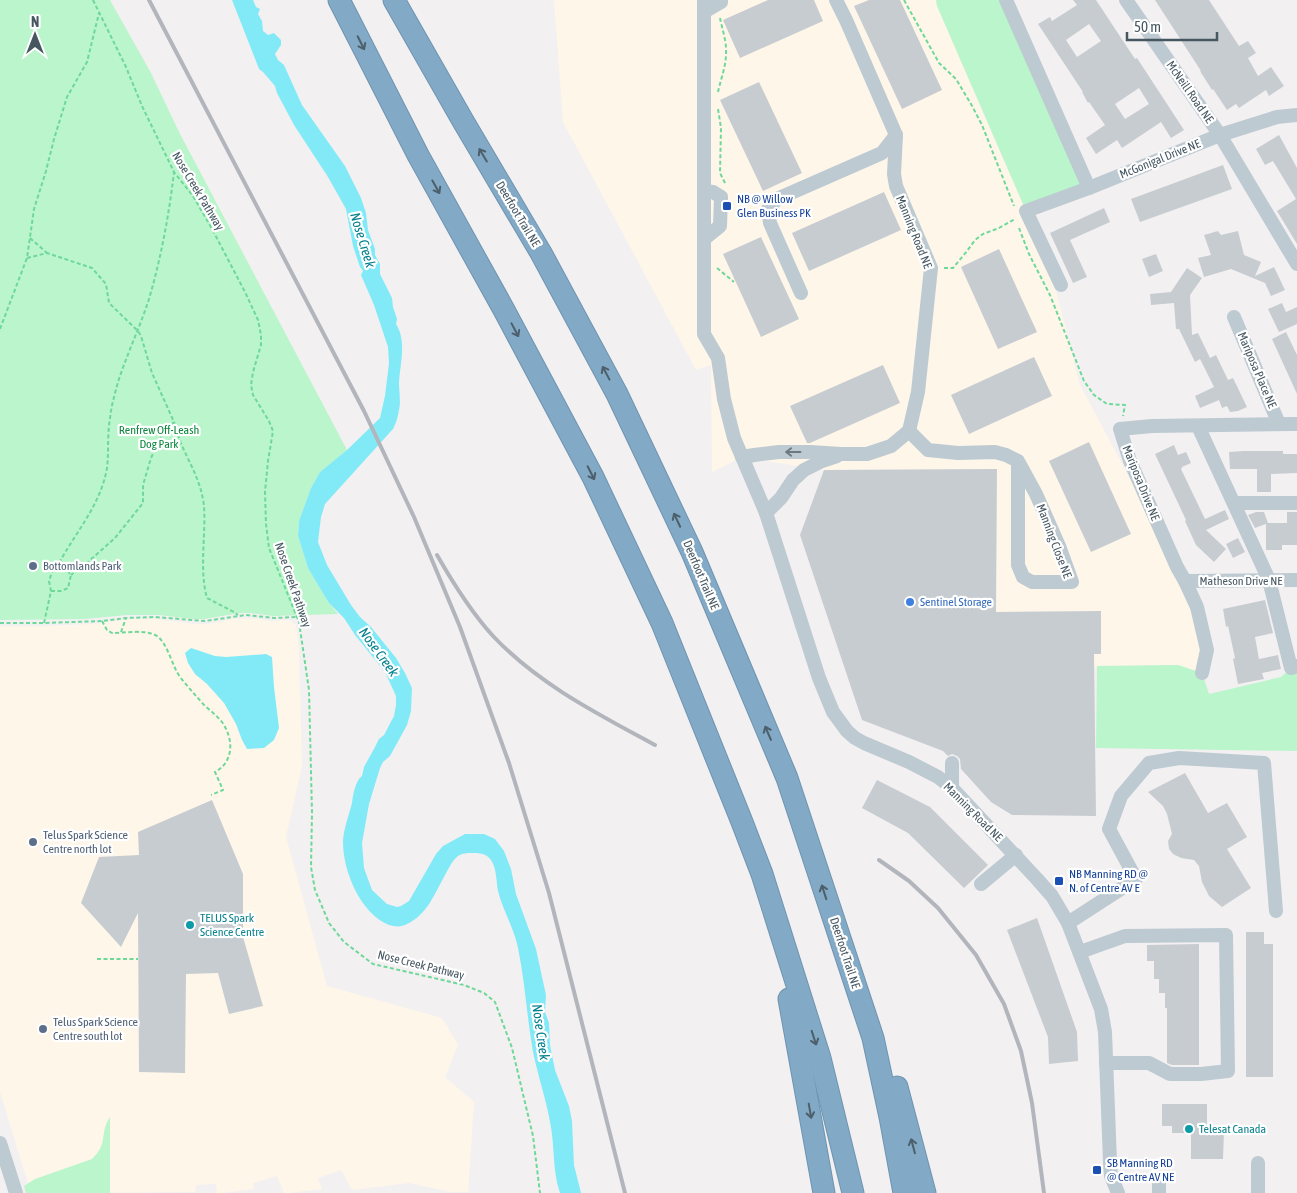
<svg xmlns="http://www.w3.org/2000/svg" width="1297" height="1193" viewBox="0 0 1297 1193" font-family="'Asap Condensed',sans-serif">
<rect width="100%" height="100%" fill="#f3f0f1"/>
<g fill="#fef6e9">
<path d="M554,0H936L937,6L1026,211L1057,294L1080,385L1177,567L1207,650L1202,673L1178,665L1098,666L1094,670L996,671V469L823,470L742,457L712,472L711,365L696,370L563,122Z"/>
<path d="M248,618L271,621L289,620L296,625L299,650L302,766L286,837L327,986L442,1018L458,1045L445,1077L474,1102L468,1192H451L409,1183L352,1190L341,1170L318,1178L322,1189L289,1193H284L277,1176L253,1183L254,1189L223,1193H217L216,1184L196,1185L195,1192L31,1193L0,1092V626H45L91,624L131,619H155L194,624H208L232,619Z"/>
</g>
<g fill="#baf5cb">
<path d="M0,0H110L151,73L179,132L347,450L320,472L311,488L299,521L298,536L308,568L329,603L338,614L273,616L250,613H240L204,619H193L159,615H127L85,619L0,620Z"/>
<path d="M936,0H1006L1089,188L1026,211L937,6Z"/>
<path d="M1178,665L1202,673L1209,694L1281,677L1291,668L1297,666V751L1096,748L1097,666Z"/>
<path d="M110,1117V1193H26L24,1186L35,1179L92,1159C109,1143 99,1133 110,1117Z"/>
</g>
<g fill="#82eaf7">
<path d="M232,0H253L256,7L260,9L258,14L262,21L263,31L268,35L274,33L281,40V45L275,54L278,60L284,65L302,105L345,166L361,198L366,213L368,230L375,249V255L380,264V274L392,298L393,307L397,319L396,324C407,341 400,364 399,382C399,391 401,402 399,410C398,417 396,423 393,429L325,504L321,517L318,542L327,565L351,605L360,617L371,627L396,658L405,673L412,688L411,711L407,725L390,756L383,762L380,768L369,804L362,843L364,868L372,890L387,904L397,907L401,906L409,901L436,854L443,846L465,834H484L495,839L504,851L511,869L516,894L536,949L546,995L545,1012L549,1023L550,1045L555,1070L569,1106L572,1121L574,1165L581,1193H560C552,1170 555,1145 550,1122C546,1099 538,1076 533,1052C527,1018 525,982 518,948C514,928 503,911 498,891C496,880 497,863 487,856C482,853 478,853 473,853C467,853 463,853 458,856C452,861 449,868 445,875C435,893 427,915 407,924C402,927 395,927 389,925C360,914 342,869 343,840C344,828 349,815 352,803C353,795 355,781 362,776L364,767L375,747L379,739L384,735L394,716L396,705V696L385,672L355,635L344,618L329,603L324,595L308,568L298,536L299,521L311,488L320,472L347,450L380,418L385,396L389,363L388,347L374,305L361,275L363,271L360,267L353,246L346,209L328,177L294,125L277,93L275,86L263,72L259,69Z"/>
<path d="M191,648L215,656L226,657L266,654L272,657L274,687L279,728L274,740L264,748L247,749L242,740L236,724L224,703L207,684L195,674L188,663L185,653Z"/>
</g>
<g fill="#c7ccd1" fill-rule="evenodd">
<path d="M768,0H814L823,21L740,58L723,20Z"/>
<path d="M869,0H900L942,90L902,109L854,6Z"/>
<path d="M1073,0H1096L1135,59L1137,58L1184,130L1171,138L1161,122L1122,148L1117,140L1096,154L1086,138L1105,125L1089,102L1088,103L1082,92H1083L1038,24L1050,17L1052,21L1077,5ZM1089,24L1101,41L1077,57L1066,40ZM1139,88L1149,104L1125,119L1115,104Z"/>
<path d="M1155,0H1209L1239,46L1248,41L1256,53L1248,58L1258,76L1271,67L1284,86L1269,96L1266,90L1239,108L1236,104L1227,110L1213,89L1212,90L1200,71H1201Z"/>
<path d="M759,82L802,173L763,191L720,100Z"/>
<path d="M1279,135L1297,168V244L1277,211L1296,199L1273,161L1265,165L1256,149Z"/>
<path d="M1223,165L1232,189L1140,222L1131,199Z"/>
<path d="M884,192L901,230L809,271L792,233Z"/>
<path d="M1104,208L1110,222L1070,240L1087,277L1073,283L1050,233Z"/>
<path d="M1218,231L1221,235L1238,231L1244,255L1261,262L1255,276L1274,267L1285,290L1271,296L1265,283L1231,269L1204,277L1198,258L1211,255L1204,235Z"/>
<path d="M761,237L799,319L761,337L723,254Z"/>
<path d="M999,249L1037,332L998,349L961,267Z"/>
<path d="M1156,254L1163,271L1149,277L1142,259Z"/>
<path d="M1187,268L1202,278L1190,295L1192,335L1198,333L1210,358L1216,355L1228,380L1233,378L1247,407L1238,411L1230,412L1227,406L1222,408L1219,400L1200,408L1195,396L1214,387L1200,359L1195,362L1179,329H1176L1174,303L1151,305L1150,294L1171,292Z"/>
<path d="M1282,303L1286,312L1297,307V324L1279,332L1268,309Z"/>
<path d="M1286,332L1297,355V394L1272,339Z"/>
<path d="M1034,357L1052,396L969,434L951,395Z"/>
<path d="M883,365L900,403L810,443H807L790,406Z"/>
<path d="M1089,442L1131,534L1091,552L1049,461Z"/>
<path d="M1174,445L1178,455L1186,452L1191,463L1182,467V468L1181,469L1205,519L1225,510L1229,519L1206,530L1226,549L1214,562L1196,545L1185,521L1186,520L1155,454Z"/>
<path d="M1244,451H1283V454H1297V473L1271,474V492H1257V469H1230L1229,452Z"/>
<path d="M997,469L996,612L1101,611V654H1094L1096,816L1012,815L991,802L961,769L960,759L957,756L952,754L948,756L943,751L862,720L800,535L824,470Z"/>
<path d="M1256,512H1264L1268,523H1287V512H1297V545H1282V550H1266V524L1255,528L1248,515Z"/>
<path d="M1238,538L1245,552L1233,558L1226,544Z"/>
<path d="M1265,600L1273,633L1255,637L1259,659L1278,655L1281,669L1262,673L1264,679L1238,684L1233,659L1235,658L1228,626L1226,627L1223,609Z"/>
<path d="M1185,773L1208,813L1227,803L1247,837L1227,849L1251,888L1222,907L1209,896L1202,882L1199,866L1194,860L1181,858L1173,854L1169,849L1168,841L1172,834L1167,814L1163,806L1148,792Z"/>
<path d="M877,780L930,807L988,865L964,888L908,833L862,808Z"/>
<path d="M212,800L243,874V937L263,1006L229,1014L218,973L186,974L185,1073L139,1072L138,913L121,947L81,903L99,857L139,855L138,832Z"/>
<path d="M1037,918L1077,1032L1078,1061L1049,1064L1048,1037L1007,930Z"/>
<path d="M1246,932H1264V944H1273V1077H1246Z"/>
<path d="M1199,944V1065H1172L1167,1063V1008H1165V993H1159V979H1154V961H1147V945Z"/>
<path d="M1162,1104H1207V1132H1224L1223,1159H1191V1133H1172V1126H1162Z"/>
</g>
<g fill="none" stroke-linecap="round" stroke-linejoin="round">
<defs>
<g id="highway">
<path d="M339,0L418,155L504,310L593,477L662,623L742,822L762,874L820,1058L853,1193"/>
<path d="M394,0L463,121L541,253L617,394L692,552L787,778L873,1038L890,1117L904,1193"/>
<path d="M789,999L824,1193"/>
<path d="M897,1087L925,1193"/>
</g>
</defs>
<use href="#highway" stroke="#6e94b1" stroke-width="23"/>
<g stroke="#6ed899" stroke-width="2" stroke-dasharray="4 2.5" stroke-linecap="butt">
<path d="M93,0L126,67L142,106L174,172L193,196L211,227L245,292L258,320L261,335V345L253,372L251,385L253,395L269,421L273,431L268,461L265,492L266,524L269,548L299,622L309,690L312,813L311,867L315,890L329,923L344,942L373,964L464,985L484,993L495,1002L512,1048L533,1136L540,1193"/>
<path d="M904,0L939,63L956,79L971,104L982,125L1014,206"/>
<path d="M718,92C721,78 727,64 726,49C726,40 722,28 720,18"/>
<path d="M718,109L721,128L720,173L726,185"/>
<path d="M1019,228L1029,254L1050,295L1084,381L1094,395L1107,404L1125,405L1123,416"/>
<path d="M30,238L47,253"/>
<path d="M27,258L47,253L92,268L106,284L109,303L138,331L141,336L152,373L174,422L162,435L151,458L143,485V503L115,538L88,562L71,575"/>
<path d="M717,268L734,282"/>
<path d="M944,268H953L967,251L975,240L983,234L999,228L1015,219"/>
<path d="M0,329L27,258L34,209L46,171L54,139L67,97L87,62L99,13"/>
<path d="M174,422C176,428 178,435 180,441C189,463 201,480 204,506C206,535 199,570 207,598L234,612L238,615"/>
<path d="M51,591H61L68,588L71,575L66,569L59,563"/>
<path d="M102,621L107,630L112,633C125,633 146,629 157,636C168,644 172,666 180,677C188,687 196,696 205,706C211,711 217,716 222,722C234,739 234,762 215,772L223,790L211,795"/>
<path d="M0,623H44L102,621L126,618L155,617L205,621L246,615L274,618L297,617"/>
<path d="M44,623L51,591L49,581L54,566L56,564L59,563C76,532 101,504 107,468C109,452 107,435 110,419C111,406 115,394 118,382C127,354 140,327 149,299C161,258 169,215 174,172"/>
<path d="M121,632L126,618"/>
<path d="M97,959H138"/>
</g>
<g stroke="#bdcad2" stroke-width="14">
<path d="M704,0V334L718,358L724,399L734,438L766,513L819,678L833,712L847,731L855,738L864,743L909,762L938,777L952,788L1037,879L1052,896L1068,923L1101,1009L1105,1032L1110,1162L1111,1176L1118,1193"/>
<path d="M1006,0L1089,188"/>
<path d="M1126,0L1220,135L1297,264"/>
<path d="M704,12L721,2V0"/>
<path d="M704,191L713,192L721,197L720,226L704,239"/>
<path d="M1061,285L1026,211L1089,188L1220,135L1277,117L1297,115"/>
<path d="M801,293L770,223L768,209L777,199L882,153L896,135"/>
<path d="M1234,317L1279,424"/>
<path d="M1198,426L1269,580L1291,668L1297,666"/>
<path d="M909,431L928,450L958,453L995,452L1006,455L1018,461L1036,494L1059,546L1072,582H1032L1023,577L1018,565V461"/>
<path d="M742,457L754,455L779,452H810L841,454H867L891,446L909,431L918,392L931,268L896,186L894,174L896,135L846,20L836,0"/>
<path d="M1235,503H1297"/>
<path d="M766,513L781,498L793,480L804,470L822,461L837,456"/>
<path d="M1185,581L1297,580"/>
<path d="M1202,673L1207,650L1197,607L1185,581L1177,567L1130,461L1120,429L1152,426L1297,424"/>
<path d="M952,788V763"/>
<path d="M981,884L1016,855"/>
<path d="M1068,923L1136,879L1109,829L1121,796L1149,763L1179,758L1264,763L1276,911"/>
<path d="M1080,952L1125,936L1226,935L1228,1071L1201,1074H1170L1149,1063H1106"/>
<path d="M0,1143L16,1193"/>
<path d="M1258,1163V1193"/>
<path d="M1159,1180V1193"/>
</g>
<use href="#highway" stroke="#82a9c5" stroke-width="21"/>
<g stroke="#b2b6bc" stroke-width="4">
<path d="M149,0L364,411L414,517L460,627L509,763L549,893L625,1193"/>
<path d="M437,555C453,583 471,612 493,636C538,684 598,714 655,745"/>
<path d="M879,860L909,881L938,908L976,955L1004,1004L1021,1051L1032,1103L1044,1193"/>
</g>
</g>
<defs><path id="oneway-shaft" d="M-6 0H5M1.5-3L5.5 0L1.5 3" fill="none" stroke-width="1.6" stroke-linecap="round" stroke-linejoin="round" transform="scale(1.25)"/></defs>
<g stroke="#4c5f6b">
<use href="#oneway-shaft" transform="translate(361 43) rotate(63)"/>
<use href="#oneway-shaft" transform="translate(483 155) rotate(-121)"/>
<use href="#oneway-shaft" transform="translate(436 187) rotate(61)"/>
<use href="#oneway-shaft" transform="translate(515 330) rotate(62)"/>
<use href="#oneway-shaft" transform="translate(606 373) rotate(-118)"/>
<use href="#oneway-shaft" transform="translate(591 473) rotate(63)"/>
<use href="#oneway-shaft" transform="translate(677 520) rotate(-115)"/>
<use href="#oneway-shaft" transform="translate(768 733) rotate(-113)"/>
<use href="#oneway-shaft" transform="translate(824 892) rotate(-108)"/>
<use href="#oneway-shaft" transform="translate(814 1038) rotate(72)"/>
<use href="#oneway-shaft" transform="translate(810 1111) rotate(80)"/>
<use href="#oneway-shaft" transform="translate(913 1146) rotate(-105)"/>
</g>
<use stroke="#6a7a83" href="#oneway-shaft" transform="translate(793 452) rotate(180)"/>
<g fill="#1a4fb4" stroke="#fff" stroke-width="2">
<rect x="722" y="201" width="10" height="10" rx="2.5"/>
<rect x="1054" y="876" width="10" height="10" rx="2.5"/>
<rect x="1092" y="1165" width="10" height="10" rx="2.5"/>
</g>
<g fill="#5c6f8a" stroke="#fff" stroke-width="2">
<circle cx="33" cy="566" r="5"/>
<circle cx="33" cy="842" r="5"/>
<circle cx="43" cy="1029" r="5"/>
</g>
<circle fill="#3f7fe0" stroke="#fff" stroke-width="2" cx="910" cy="602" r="5"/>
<g fill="#0f9aa8" stroke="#fff" stroke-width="2">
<circle cx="190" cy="925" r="5"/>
<circle cx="1189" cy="1129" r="5"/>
</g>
<g text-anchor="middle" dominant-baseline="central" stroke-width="4.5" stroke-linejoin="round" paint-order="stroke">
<g font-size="12" fill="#465761" stroke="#fff">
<text transform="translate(1190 92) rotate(55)">McNeill Road NE</text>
<text transform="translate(1160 159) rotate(-22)">McGonigal Drive NE</text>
<text transform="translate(198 191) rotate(59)">Nose Creek Pathway</text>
<text transform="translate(518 214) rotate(59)">Deerfoot Trail NE</text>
<text transform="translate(914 232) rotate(68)">Manning Road NE</text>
<text transform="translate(1257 370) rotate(67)">Mariposa Place NE</text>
<text transform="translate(1141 483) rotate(68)">Mariposa Drive NE</text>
<text transform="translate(1054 541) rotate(69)">Manning Close NE</text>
<text transform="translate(701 575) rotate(67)">Deerfoot Trail NE</text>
<text x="1241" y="581">Matheson Drive NE</text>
<text transform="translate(293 585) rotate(71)">Nose Creek Pathway</text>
<text transform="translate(973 812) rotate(45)">Manning Road NE</text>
<text transform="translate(845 953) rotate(72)">Deerfoot Trail NE</text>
<text transform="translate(421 965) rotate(14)">Nose Creek Pathway</text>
</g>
<g font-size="12" fill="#164399" stroke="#fff" text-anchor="start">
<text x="737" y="199">NB @ Willow<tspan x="737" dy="14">Glen Business PK</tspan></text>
<text x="1069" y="874">NB Manning RD @<tspan x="1069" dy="14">N. of Centre AV E</tspan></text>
<text x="1107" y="1163">SB Manning RD<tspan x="1107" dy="14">@ Centre AV NE</tspan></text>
</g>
<g font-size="12" fill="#0c873d" stroke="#fff">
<text x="159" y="430">Renfrew Off-Leash<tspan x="159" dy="14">Dog Park</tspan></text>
</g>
<g font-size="12" fill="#4e5e75" stroke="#fff" text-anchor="start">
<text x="43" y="566">Bottomlands Park</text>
<text x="43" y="835">Telus Spark Science<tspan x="43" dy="14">Centre north lot</tspan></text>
<text x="53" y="1022">Telus Spark Science<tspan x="53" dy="14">Centre south lot</tspan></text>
</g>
<g font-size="12" fill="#366cbe" stroke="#fff" text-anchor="start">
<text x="920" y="602">Sentinel Storage</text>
</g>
<g font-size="12" fill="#0d838f" stroke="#fff" text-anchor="start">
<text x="200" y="918">TELUS Spark<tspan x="200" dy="14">Science Centre</tspan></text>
<text x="1199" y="1129">Telesat Canada</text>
</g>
<g font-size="14" font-style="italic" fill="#04808f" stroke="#fff">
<text transform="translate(363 240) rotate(73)">Nose Creek</text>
<text transform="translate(379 652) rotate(54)">Nose Creek</text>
<text transform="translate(541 1032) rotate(82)">Nose Creek</text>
</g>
</g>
<g transform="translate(35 35)" stroke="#ffffff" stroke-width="4" paint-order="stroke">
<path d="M0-4L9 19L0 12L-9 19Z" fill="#465761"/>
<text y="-8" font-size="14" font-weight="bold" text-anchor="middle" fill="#465761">N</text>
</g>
<path d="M1127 32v8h90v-8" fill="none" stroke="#465761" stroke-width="2.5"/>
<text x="1134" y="32" font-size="15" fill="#465761" stroke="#ffffff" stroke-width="4" paint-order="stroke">50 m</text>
</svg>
